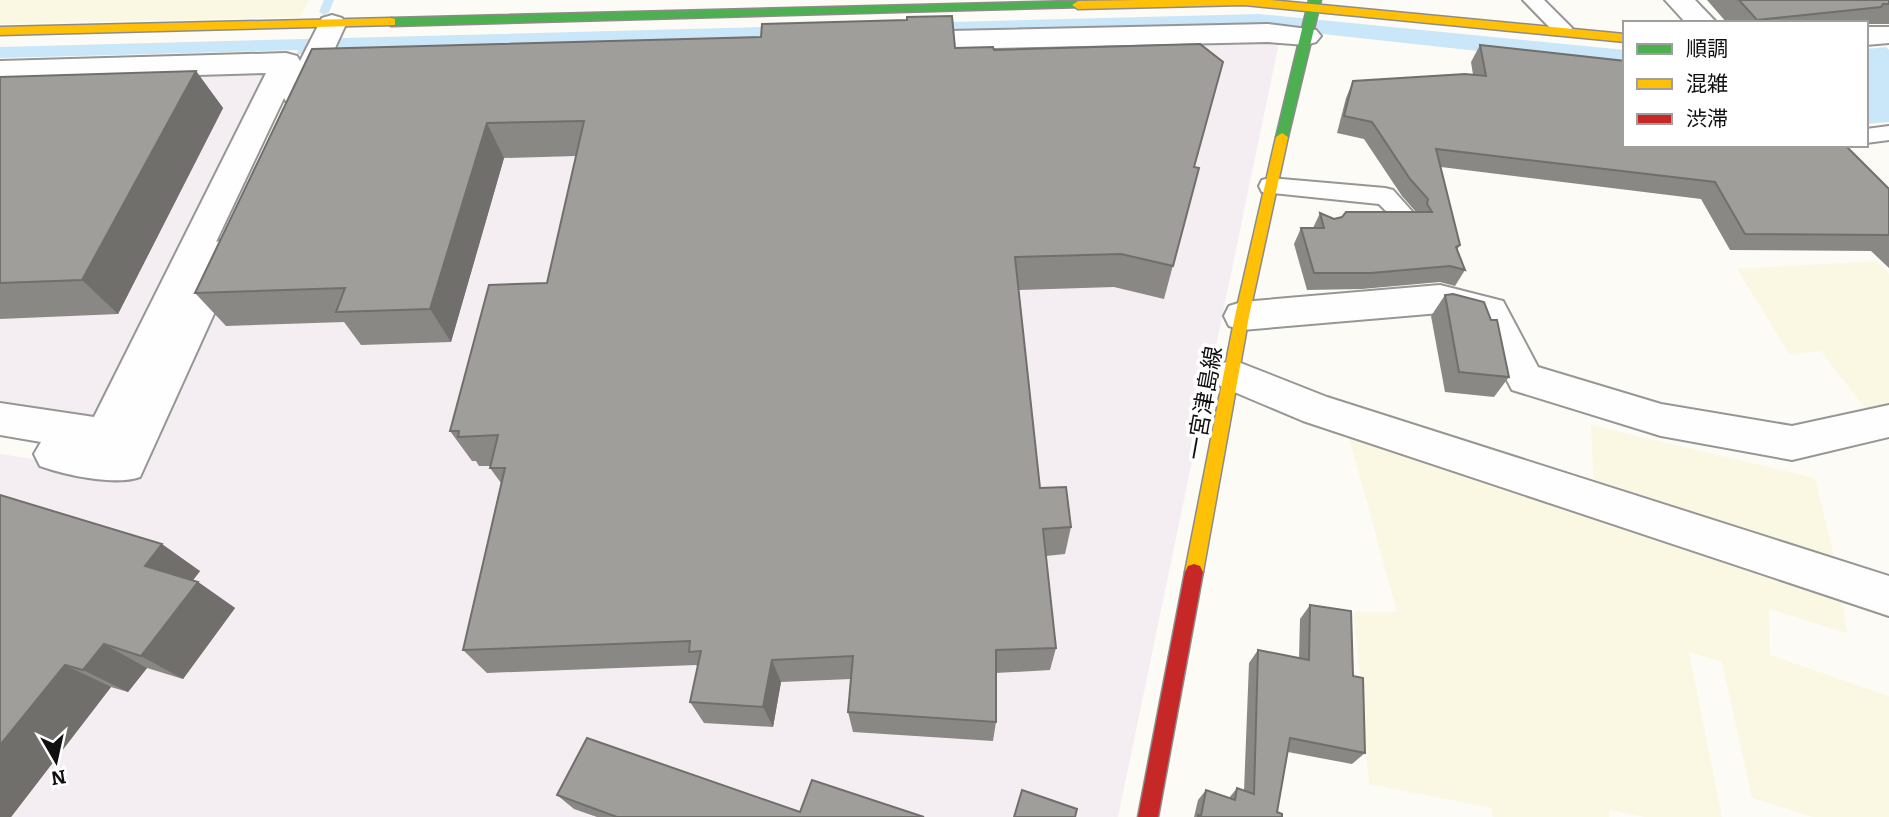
<svg xmlns="http://www.w3.org/2000/svg" width="1889" height="817" viewBox="0 0 1889 817" font-family="Bitter,'Noto Sans JP',serif">
<rect width="100%" height="100%" fill="#fcfbf6"/>
<g fill="#f4eef2">
<path d="M1280,38L1118,817H0V454L130,474L321,66Z"/>
<path d="M274,73L99,424L0,409V80Z"/>
</g>
<g fill="#faf8e2">
<path d="M0,0H309L300,17L0,24Z"/>
<path d="M1877,261L1889,274V407L1867,411L1821,351L1790,355L1737,269Z"/>
<path d="M1591,425L1815,478L1836,565L1594,489Z"/>
<path d="M1347,430L1841,593L1847,633L1769,609L1770,655L1889,696V817H1813L1752,798L1722,662L1689,652L1722,817H1645L1609,810V817H1493L1492,808L1369,784L1354,612H1397Z"/>
</g>
<g fill="#cae6f9">
<path d="M1259,14L1625,50V67L1267,28L297,54L298,50L0,58V47Z"/>
<path d="M1886,47L1889,50V122L1866,124V49Z"/>
</g>
<g fill="none" stroke-linecap="round" stroke-linejoin="round">
<path fill="#cae6f9" fill-rule="evenodd" d="M324,0H334L329,12L324,15L319,12Z"/>
<defs>
<g id="lane">
<path d="M1523,0H1544L1571,27L1574,31L1571,35H1557Z"/>
<path d="M1889,126V140L1866,143V129Z"/>
<path d="M1270,178L1385,188L1393,190L1417,217L1414,223L1406,225L1398,223L1379,204L1262,192L1259,186L1262,180Z"/>
</g>
<g id="street">
<path d="M1665,0H1695L1717,23H1686Z"/>
<path d="M332,15L342,18L346,24L313,96L309,103L298,106L287,103L284,98L216,242L225,239L237,243L242,252L140,477C115,486 65,475 40,466L34,454L41,442L0,435V403L94,417L266,73L0,81V61L286,53L297,56L300,61L322,18Z"/>
<path d="M1268,24L1316,30L1321,36L1316,42L1306,45L1268,42L903,50L893,48L888,41L893,34L903,32Z"/>
<path d="M1866,27H1889V43L1866,45Z"/>
<path d="M1440,285L1503,301L1538,367L1661,404L1792,426L1889,405V437L1792,460L1661,436L1512,390L1477,322L1440,313L1242,330L1229,326L1224,316L1229,306L1242,302Z"/>
<path d="M1233,360L1327,397L1889,576V616L1303,421L1220,386L1214,375L1220,364Z"/>
</g>
<g id="fast">
<path d="M1309,0H1321L1288,137L1282,141L1276,137Z"/>
<path d="M1078,1L1082,3V7L391,26L385,22L391,18Z"/>
</g>
<g id="slow">
<path d="M1139,0H1270L1625,34V42L1244,5L1078,9L1072,5L1078,1Z"/>
<path d="M391,18L395,19V25L0,35V27Z"/>
<path d="M1282,133L1288,137L1249,316L1203,572L1200,578L1194,580L1188,578L1185,572L1235,316L1276,137Z"/>
</g>
<path id="jam" d="M1194,564L1200,566L1203,572L1158,817H1138L1185,572L1188,566Z"/>
</defs>
<use href="#lane" stroke="#969694" stroke-width="4"/>
<use href="#street" stroke="#969694" stroke-width="4"/>
<use href="#fast" stroke="#8d8c8a" stroke-width="3"/>
<use href="#slow" stroke="#8d8c8a" stroke-width="3"/>
<use href="#jam" stroke="#8d8c8a" stroke-width="3"/>
<use href="#lane" fill="#fffefe" fill-rule="evenodd"/>
<use href="#street" fill="#fffefe" fill-rule="evenodd"/>
<use href="#fast" fill="#4caf50" fill-rule="evenodd"/>
<use href="#slow" fill="#ffc107" fill-rule="evenodd"/>
<use href="#jam" fill="#c62828" fill-rule="evenodd"/>
</g>
<g fill="#8a8885">
<path d="M1707,0H1889V24H1866V23H1727Z"/>
<path d="M1480,45L1625,145L1866,167L1889,189V268L1871,251L1730,250L1701,199L1441,167L1460,245L1457,250L1465,270L1455,286L1440,282L1362,289L1307,290L1294,244L1301,228H1313L1320,213L1334,219L1416,212L1402,196L1364,139L1337,133L1346,98L1353,81L1473,75L1471,62Z"/>
<path d="M955,48L994,50L1194,167L1199,168L1164,299L1114,287L1019,290L1040,488L1071,527L1065,554L1046,556L1056,648L1050,670L996,673V722L993,741L853,732L848,712L851,679L781,682L773,727L704,723L690,702L698,667L696,665L487,673L463,650L501,483L490,468L491,466H479L476,461H472L450,431L547,283L576,156L504,158L451,342L361,345L344,322L226,326L195,293L312,49Z"/>
<path d="M196,71L223,108L118,314L0,319V77Z"/>
<path d="M1445,295L1509,377L1494,397L1445,392L1431,316Z"/>
<path d="M0,495L200,571L193,580L198,582L235,608L183,679L147,668L128,692L111,687L11,817H0Z"/>
<path d="M1310,605L1353,676L1365,753L1352,764L1288,752L1277,812L1282,817H1194L1198,800L1206,790L1229,798L1237,788L1244,791L1249,663L1258,650L1299,658L1300,619Z"/>
<path d="M557,795L800,812L924,817H597L574,809Z"/>
</g>
<g fill="#706f6c">
<path d="M196,71L223,108L118,314L82,280Z"/>
<path d="M487,123L504,158L451,342L430,309Z"/>
<path d="M162,544L200,571L184,592L145,566Z"/>
<path d="M198,582L235,608L183,679L141,656Z"/>
<path d="M104,644L147,668L128,692L83,670Z"/>
<path d="M772,660L781,682L773,727L763,707Z"/>
<path d="M65,665L111,687L11,817H0V745Z"/>
</g>
<g fill="#a09e9b" stroke="#706f6c" stroke-width="2">
<path d="M1739,0H1889V4H1883L1881,7L1757,20Z"/>
<path d="M952,16L955,48L993,47L994,50L1200,44L1223,62L1194,167L1199,168L1173,266L1121,254L1015,257L1040,488L1066,487L1071,527L1043,529L1056,648L996,650V722L848,712L853,656L772,660L763,707L690,702L701,651L689,652L690,641L463,650L505,468H490L498,435L458,437L459,431H450L489,285L547,283L584,121L487,123L430,309L336,312L345,288L195,293L312,49L761,37L762,24L907,20V17Z"/>
<path d="M1480,45L1625,61V145H1845L1889,189V235L1745,234L1715,182L1436,149L1460,245L1456,247L1465,270L1450,266L1371,273H1314L1301,228H1324L1320,213L1334,219L1342,217L1346,212H1432L1427,204L1428,199L1410,179L1372,122L1344,116L1353,81L1465,74L1486,76Z"/>
<path d="M196,71L82,280L0,283V77Z"/>
<path d="M1453,294L1484,302L1491,320H1497L1509,377L1459,372L1445,295Z"/>
<path d="M0,495L162,544L145,566L198,582L141,656L104,644L83,670L65,665L0,745Z"/>
<path d="M1310,605L1351,611L1353,676L1363,678L1365,753L1290,738L1277,812L1282,814V817H1198V815L1201,816L1206,790L1235,800L1237,788L1254,794L1258,650L1309,660Z"/>
<path d="M587,738L800,812L812,780L924,817H617L557,795Z"/>
<path d="M1022,790L1077,809L1075,817H1014Z"/>
</g>
<g text-anchor="middle" dominant-baseline="central" stroke-width="7" stroke-linejoin="round" paint-order="stroke">
<g font-size="23" fill="#101010" stroke="#fff">
<text transform="translate(1204 403) rotate(-80)">一宮津島線</text>
</g>
</g>
<rect x="1623" y="21" width="245" height="126" fill="#ffffff" stroke="#9f9f9f" stroke-width="2"/>
<rect x="1637" y="44" width="35" height="10" fill="#4caf50" stroke="#9f9f9f" stroke-width="2"/>
<text x="1686" y="56" font-size="21" fill="#101010">順調</text>
<rect x="1637" y="79" width="35" height="10" fill="#ffc107" stroke="#9f9f9f" stroke-width="2"/>
<text x="1686" y="91" font-size="21" fill="#101010">混雑</text>
<rect x="1637" y="114" width="35" height="10" fill="#c62828" stroke="#9f9f9f" stroke-width="2"/>
<text x="1686" y="126" font-size="21" fill="#101010">渋滞</text>
<g transform="translate(56 761) rotate(171)" stroke="#ffffff" stroke-width="5" paint-order="stroke">
<path d="M0-5L12 26L0 18L-12 26Z" fill="#101010"/>
<text y="-10" font-size="19" font-weight="bold" text-anchor="middle" fill="#101010">N</text>
</g>
</svg>
